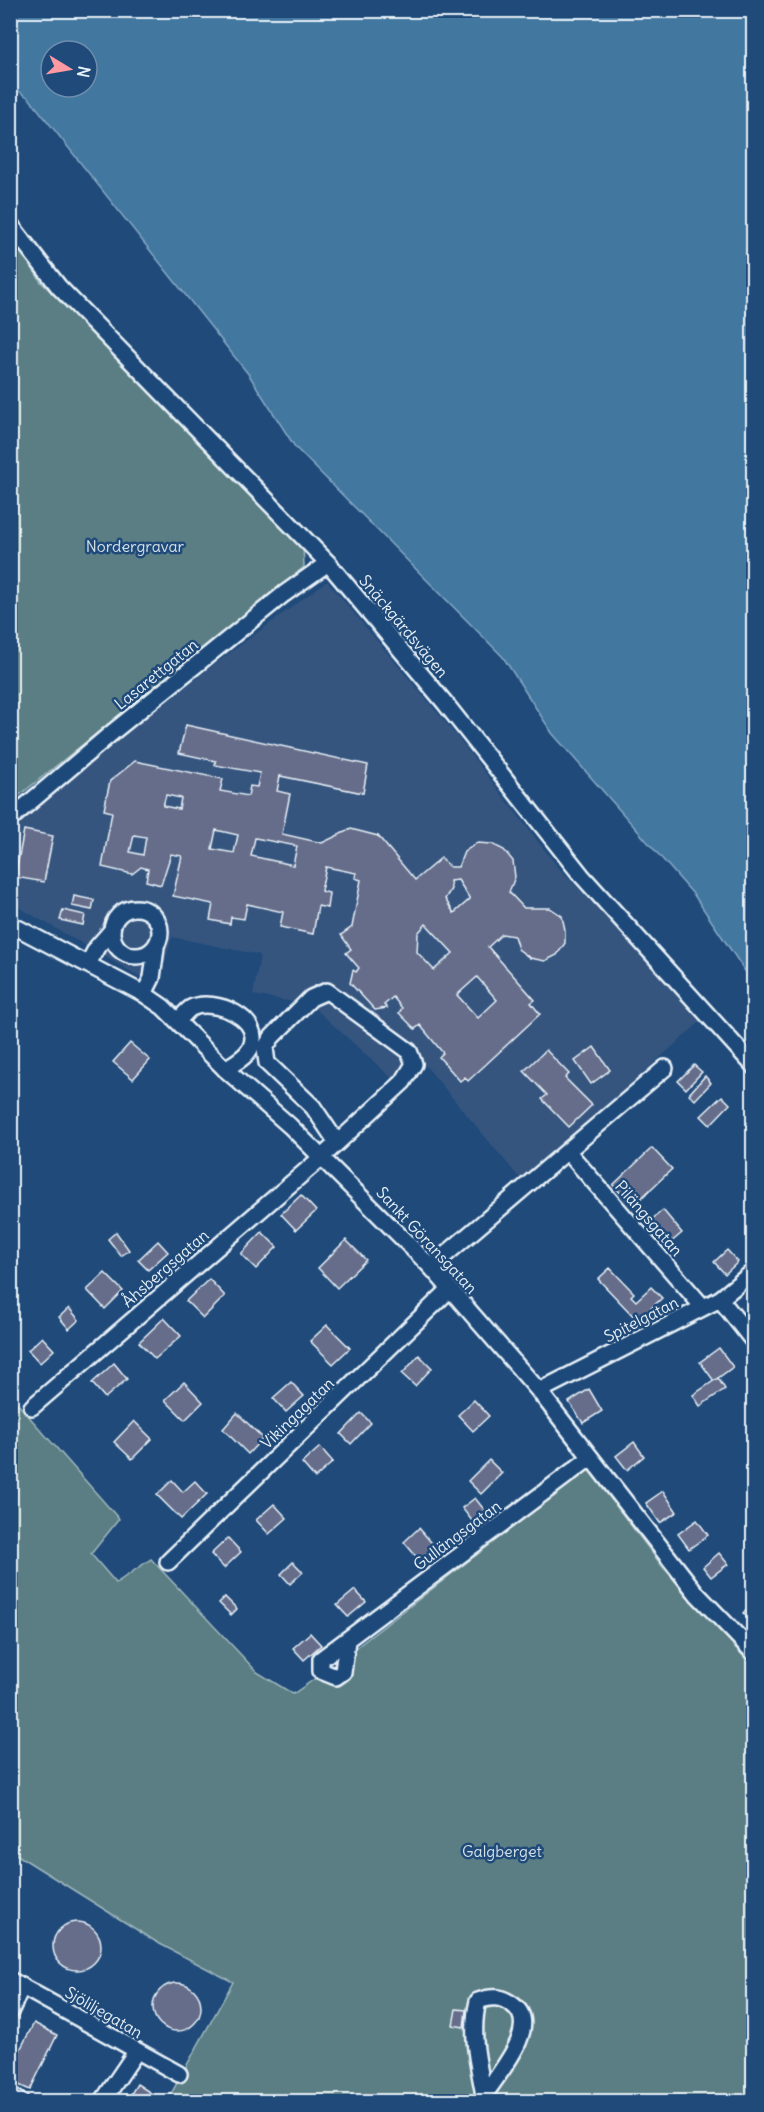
<svg xmlns="http://www.w3.org/2000/svg" width="764" height="2112" viewBox="0 0 764 2112" font-family="Delius,sans-serif">
<rect width="100%" height="100%" fill="#1f4a7a"/>
<filter id="ink" filterUnits="userSpaceOnUse"><feTurbulence type="fractalNoise" baseFrequency=".0167" numOctaves="2"/><feDisplacementMap in="SourceGraphic" scale="12" xChannelSelector="R" yChannelSelector="G"/><feConvolveMatrix kernelMatrix="1 2 1 2 8 2 1 2 1" color-interpolation-filters="sRGB"/></filter>
<g filter="url(#ink)">
<path fill="#34547f" d="M327,581L456,735L557,866L644,955L700,1022L522,1181L424,1064L395,1081L311,1005L253,995L260,955L172,937L158,987L11,903V828L17,820L212,666Z"/>
<g fill="#5a7e83" stroke="#a1b8be" stroke-width="1.5">
<path d="M10,231L41,282L145,381L303,543L304,567L11,802Z"/>
<path d="M10,1395L119,1519L91,1554L116,1583L151,1559L257,1672L293,1694L327,1670L588,1469L662,1566L753,1667V2101H167L233,1982L158,1943L11,1851Z"/>
</g>
<path fill="#4377a0" stroke="#85a8c3" stroke-width="1.5" fill-rule="evenodd" d="M10,11H753V983L694,895L552,733L503,657L295,447L249,375L29,98L11,86ZM51,51H87V87H51Z"/>
<g fill="#666d8a" stroke="#e8f1f8" stroke-width="1.5" fill-rule="evenodd">
<path d="M186,725L368,765L363,793L280,776L277,791L290,794L282,834L322,843L351,829L378,836L415,880L441,858L450,867H458L464,852L477,843L492,844L504,850L513,861L515,877L509,892L524,908H550L562,916L565,930V943L557,955L545,961L530,958L518,949L514,936L502,934L488,947L535,1000L531,1003L540,1014L468,1081L465,1077L460,1081L439,1057L443,1053L420,1025L415,1029L399,1013L402,1008L393,997L384,1005L387,1008L375,1010L350,983L353,970L356,972L359,968L346,953L351,949L341,935L352,927L361,880L355,878L356,873L326,867L321,891L329,893L327,908L318,906L313,934L280,927L283,912L247,904L244,919L231,917L230,924L210,920L213,904L173,896L182,856L171,854L161,885L146,881L148,869L141,867L132,874L102,867L112,812L104,810L110,781L135,761L223,779L220,791L248,796L250,786L257,787L260,773L215,765L216,761L179,753ZM166,795L181,798L179,809L163,806ZM216,830L238,835L234,853L212,849ZM134,835L146,837L143,855L130,852ZM255,838L297,846L293,865L251,856ZM458,880L470,899L454,913L445,899L451,889L450,881ZM426,924L453,953L434,970L417,952L418,933ZM477,977L497,1000L478,1018L457,995Z"/>
<path d="M24,830L53,836L44,882L15,877Z"/>
<path d="M74,896L94,900L92,910L72,906Z"/>
<path d="M63,910L85,915L83,925L60,920Z"/>
<path d="M130,1043L150,1060L133,1079L113,1062Z"/>
<path d="M594,1047L610,1070L591,1084L575,1061Z"/>
<path d="M546,1050L569,1074L565,1078L592,1105L569,1127L542,1099L547,1095L524,1071Z"/>
<path d="M694,1065L702,1072L686,1089L678,1081Z"/>
<path d="M705,1076L711,1083L695,1100L689,1094Z"/>
<path d="M722,1096L730,1104L710,1125L701,1116Z"/>
<path d="M652,1148L672,1169L633,1206L613,1185Z"/>
<path d="M301,1195L316,1211L296,1230L281,1214Z"/>
<path d="M663,1210L682,1233L669,1244L650,1221Z"/>
<path d="M116,1232L129,1250L121,1256L108,1239Z"/>
<path d="M262,1232L277,1247L256,1269L241,1254Z"/>
<path d="M346,1240L366,1260L337,1288L318,1268Z"/>
<path d="M158,1241L168,1252L148,1270L138,1260Z"/>
<path d="M727,1250L738,1262L725,1274L714,1262Z"/>
<path d="M610,1268L634,1293L631,1296L636,1301L651,1287L662,1298L638,1321L598,1279Z"/>
<path d="M105,1273L123,1291L105,1309L87,1290Z"/>
<path d="M209,1279L225,1296L203,1318L186,1301Z"/>
<path d="M69,1308L79,1320L69,1329L59,1317Z"/>
<path d="M164,1318L181,1336L155,1359L139,1342Z"/>
<path d="M327,1325L350,1348L333,1364L310,1341Z"/>
<path d="M42,1337L54,1350L40,1363L28,1350Z"/>
<path d="M719,1348L733,1367L714,1381L700,1362Z"/>
<path d="M419,1355L432,1368L415,1386L402,1374Z"/>
<path d="M114,1363L127,1379L105,1398L92,1383Z"/>
<path d="M718,1378L725,1389L700,1406L693,1395Z"/>
<path d="M184,1382L203,1402L185,1420L165,1400Z"/>
<path d="M291,1382L304,1396L286,1412L273,1398Z"/>
<path d="M589,1389L602,1411L583,1423L569,1402Z"/>
<path d="M474,1400L489,1416L473,1431L458,1415Z"/>
<path d="M237,1413L263,1438L248,1454L223,1429Z"/>
<path d="M361,1413L371,1423L351,1444L341,1434Z"/>
<path d="M134,1421L152,1439L132,1459L114,1442Z"/>
<path d="M634,1442L644,1456L627,1470L616,1456Z"/>
<path d="M320,1447L333,1462L315,1478L302,1463Z"/>
<path d="M489,1460L502,1473L481,1494L468,1481Z"/>
<path d="M172,1480L183,1492L195,1481L207,1494L181,1519L157,1495Z"/>
<path d="M663,1491L677,1512L660,1523L646,1503Z"/>
<path d="M475,1498L486,1512L473,1522L462,1508Z"/>
<path d="M274,1504L287,1518L269,1534L256,1520Z"/>
<path d="M697,1520L708,1535L689,1549L678,1534Z"/>
<path d="M419,1528L436,1548L420,1561L404,1542Z"/>
<path d="M228,1538L241,1552L224,1568L211,1554Z"/>
<path d="M719,1553L728,1564L711,1577L703,1567Z"/>
<path d="M293,1562L303,1572L290,1584L281,1574Z"/>
<path d="M355,1590L366,1602L348,1617L337,1605Z"/>
<path d="M225,1597L237,1609L231,1615L219,1603Z"/>
<path d="M754,1602V1622H753L743,1613Z"/>
<path d="M310,1633L321,1645L304,1660L293,1648Z"/>
<circle cx="77" cy="1946" r="24"/>
<circle cx="177" cy="2007" r="24"/>
<path d="M456,2009L466,2010L464,2027L453,2025Z"/>
<path d="M34,2023L57,2035L30,2090L10,2081V2069Z"/>
<path d="M137,2084L157,2097L154,2102H126Z"/>
</g>
<g fill="none" stroke-linecap="round" stroke-linejoin="round">
<defs>
<g id="street">
<path d="M10,224L59,287L328,563L445,703L582,876L754,1066"/>
<path d="M10,819L114,731L284,594L328,563"/>
<circle cx="136" cy="932" r="24"/>
<path d="M10,924L144,994L163,1007L225,1069L290,1126L431,1267L539,1391L697,1594L754,1653"/>
<path d="M88,964L97,947L112,930"/>
<path d="M144,994L152,978L156,948"/>
<path d="M178,1021C182,1017 187,1010 191,1008C214,997 266,1019 250,1049C245,1058 233,1064 225,1069"/>
<path d="M568,1152L703,1307"/>
<path d="M431,1267L665,1068"/>
<path d="M720,1299L754,1342"/>
<path d="M539,1391L720,1299L754,1271"/>
<path d="M32,1407L322,1157L403,1082L414,1064L409,1051L327,991L311,998L272,1037L265,1048L267,1063L313,1107L336,1141"/>
<path d="M168,1562L450,1289"/>
<path d="M347,1640L343,1672L336,1677L321,1671V1659L590,1458"/>
<path d="M10,1980L179,2074"/>
<path d="M10,2012L22,1986"/>
<path d="M10,2095L21,2102"/>
<path d="M102,2102L136,2052"/>
<path d="M480,2102C491,2081 544,2027 513,2005C501,1996 491,1996 478,2001C470,2034 478,2062 484,2095"/>
</g>
</defs>
<use href="#street" stroke="#e8f1f8" stroke-width="20"/>
<use href="#street" stroke="#1f4a7a" stroke-width="15"/>
</g>
</g>
<g text-anchor="middle" dominant-baseline="central" stroke-width="5" stroke-linejoin="round" paint-order="stroke">
<g font-size="16" fill="#d3e0e6" stroke="#1f4a7a">
<text x="135" y="546">Nordergravar</text>
<text x="502" y="1851">Galgberget</text>
</g>
<g font-size="16" fill="#e8f1f8" stroke="#1f4a7a">
<text transform="translate(404 626) rotate(50)">Snäckgärdsvägen</text>
<text transform="translate(156 674) rotate(-39)">Lasarettgatan</text>
<text transform="translate(649 1218) rotate(49)">Pilängsgatan</text>
<text transform="translate(427 1240) rotate(47)">Sankt Göransgatan</text>
<text transform="translate(165 1268) rotate(-41)">Åhsbergsgatan</text>
<text transform="translate(641 1319) rotate(-27)">Spitelgatan</text>
<text transform="translate(297 1413) rotate(-44)">Vikingagatan</text>
<text transform="translate(457 1535) rotate(-37)">Gullängsgatan</text>
<text transform="translate(104 2012) rotate(30)">Sjöliljegatan</text>
</g>
</g>
<rect width="764" height="2112" fill="none" stroke="#1f4a7a" stroke-width="36"/>
<rect x="18" y="18" width="728" height="2076" fill="none" stroke="#e8f1f8" stroke-width="2" filter="url(#ink)"/>
<g transform="translate(69 69) rotate(101)"><circle r="28" fill="#1f4a7a" stroke="#6f8dac" stroke-width="1.5"/>
<path d="M0-4.5L10 22L0 15L-10 22Z" fill="#ff9aa2"/>
<text y="-9" font-size="16" font-weight="bold" text-anchor="middle" fill="#e8f1f8">N</text>
</g>
</svg>
